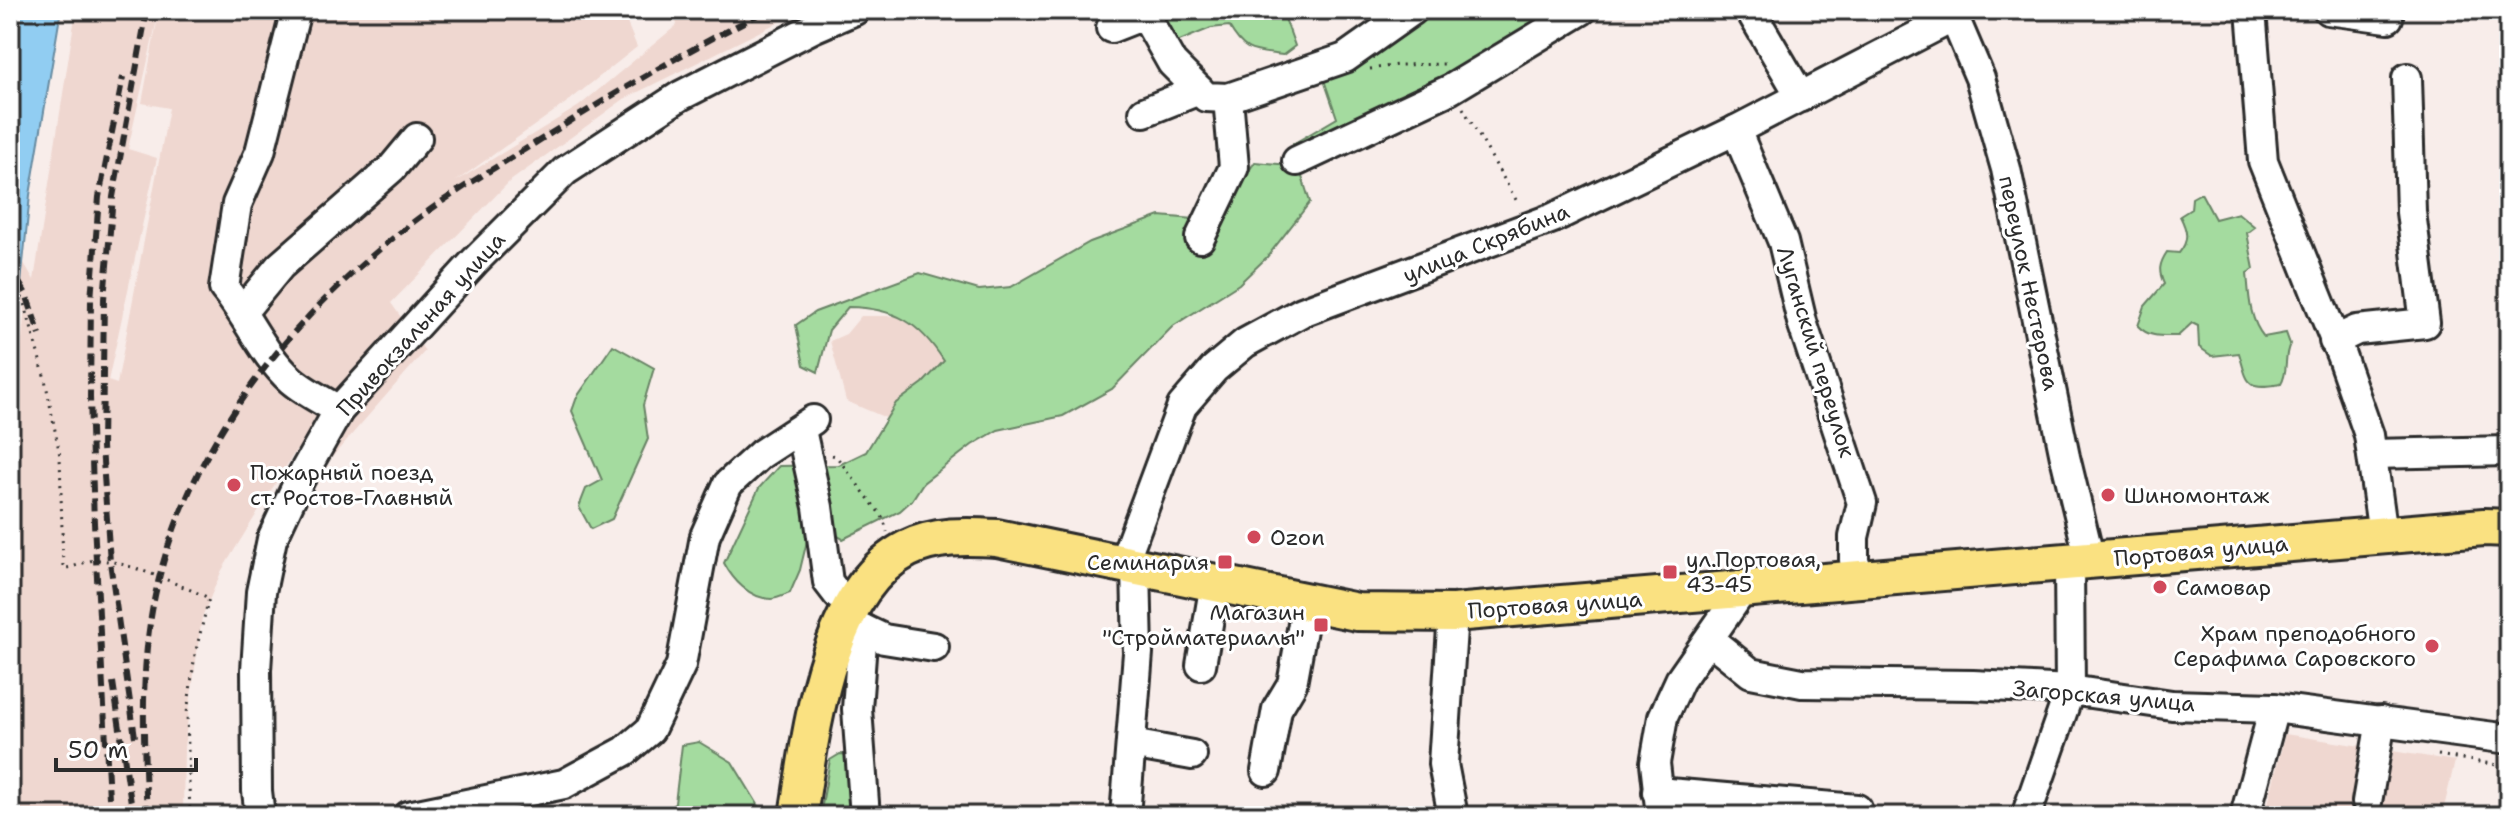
<svg xmlns="http://www.w3.org/2000/svg" width="2519" height="826" viewBox="0 0 2519 826" font-family="'Shantell Sans',sans-serif">
<rect width="100%" height="100%" fill="#f8edea"/>
<filter id="ink" filterUnits="userSpaceOnUse"><feTurbulence type="fractalNoise" baseFrequency=".0125" numOctaves="2"/><feDisplacementMap in="SourceGraphic" scale="16" xChannelSelector="R" yChannelSelector="G"/><feConvolveMatrix kernelMatrix="1 2 1 2 8 2 1 2 1" color-interpolation-filters="sRGB"/></filter>
<g filter="url(#ink)">
<g fill="#efd7d0" fill-rule="evenodd">
<path d="M76,10H644L625,18L637,47L570,100L455,182L579,106L677,25L674,10H803L624,99L509,182L391,303L425,351L325,465L296,450L222,570L202,617L184,747L183,816H10V473L25,305L10,281V239L34,280ZM159,11L142,103L169,108L117,384L108,381L157,158L128,149Z"/>
<path d="M861,316H935L972,335L917,431L846,401L830,341L846,334Z"/>
<path d="M2285,734L2455,761L2442,816H2265Z"/>
</g>
<g fill="#a4db9f" stroke="#688365" stroke-width="2">
<path d="M1165,10H1282L1295,46L1283,55C1253,51 1245,54 1229,26L1211,28L1177,42L1154,31Z"/>
<path d="M1425,10H1574L1297,158L1293,144L1337,118L1324,80L1345,70Z"/>
<path d="M1297,161L1310,202L1267,257L1239,284L1173,326L1112,389L1063,416L998,430L972,445L923,483L912,500L900,511L843,539L812,520L800,570L790,593C785,595 776,599 771,599C749,598 733,580 724,563L759,488L779,466L839,465L866,452L896,403L923,383L944,361C919,322 895,308 848,307L829,330L818,372L804,365L796,325L815,312L920,273L979,290L1011,287L1090,242L1160,216L1194,219L1193,229L1241,182L1255,162L1290,165Z"/>
<path d="M2201,193L2215,219L2238,213L2255,227L2247,233L2254,269L2247,273C2249,295 2249,319 2264,337L2286,333L2290,344C2283,357 2289,371 2281,384C2246,390 2248,384 2239,353L2212,356L2199,347L2198,326L2192,323L2178,336C2163,336 2149,338 2138,326L2145,306L2164,284C2158,271 2159,264 2167,252L2179,253C2190,240 2187,230 2180,216L2191,209L2192,198Z"/>
<path d="M613,345L654,368L643,405L648,439L612,519L591,529L579,507L586,489L602,480L572,411L577,397Z"/>
<path d="M699,742L732,762L765,816H667L675,803L682,745Z"/>
<path d="M840,754L853,755L854,816H820L830,760Z"/>
</g>
<path fill="#91cdf2" stroke="#688ca2" stroke-width="2" d="M11,10H61L30,195L10,390Z"/>
<g fill="none" stroke-linecap="round" stroke-linejoin="round">
<defs>
<g id="minor">
<path d="M296,10L260,152L237,204L224,288C248,317 263,355 291,380C305,392 323,401 339,410"/>
<path d="M1142,10L1172,63L1206,97L1228,98L1345,58L1413,10"/>
<path d="M1750,10L1801,97"/>
<path d="M1956,10L1954,17L1980,78L2006,169L2065,457L2090,560"/>
<path d="M2251,10L2263,161L2341,355L2369,435L2383,535"/>
<path d="M2328,10L2388,18"/>
<path d="M1111,28L1144,15"/>
<path d="M1144,112L1199,90"/>
<path d="M1736,130L1783,242L1802,322L1862,503L1854,537V560L1861,580"/>
<path d="M1297,161L1451,89L1582,10"/>
<path d="M1200,238L1234,167L1228,98"/>
<path d="M243,311L280,266L392,168L417,138"/>
<path d="M2334,341L2357,330L2425,323L2411,212L2407,78"/>
<path d="M801,430L818,507L828,582L838,595L854,603"/>
<path d="M2372,454L2509,451"/>
<path d="M1123,564L1182,406L1214,369L1245,343L1302,312L1553,218L1736,130L1954,17"/>
<path d="M848,622L884,639L934,647"/>
<path d="M863,629L857,709L865,816"/>
<path d="M1710,640L1751,673L1802,683L1973,685L2070,690L2172,705L2274,708L2509,739"/>
<path d="M1201,665L1215,583"/>
<path d="M1131,744L1192,755"/>
<path d="M1266,771L1277,709L1292,684L1307,602"/>
<path d="M1657,792L1857,809"/>
<path d="M2367,802L2381,721"/>
<path d="M260,816L257,791L256,670L261,592L272,539L300,479L339,410L475,261L565,171L680,96L813,28L855,10"/>
<path d="M408,816L564,784L625,751L650,730L681,665L705,536L728,484L761,454L813,420"/>
<path d="M1125,816L1138,653L1136,567"/>
<path d="M1453,816L1443,764L1453,613"/>
<path d="M1661,816L1655,763L1663,717L1680,680L1742,591"/>
<path d="M2026,816L2070,690L2069,562"/>
<path d="M2245,816L2274,708"/>
</g>
<path id="major" d="M798,816C811,735 825,591 907,549C935,535 966,536 997,538L1357,612L1453,613L2484,527L2509,528"/>
</defs>
<use href="#minor" stroke="#2b2b2b" stroke-width="34"/>
<use href="#major" stroke="#2b2b2b" stroke-width="42"/>
<g stroke="#2b2b2b" stroke-width="3" stroke-dasharray="2 6" stroke-linecap="butt">
<path d="M1370,69L1398,65L1446,64"/>
<path d="M1463,108L1519,205"/>
<path d="M10,276L24,301L45,379L60,456L63,568C74,568 83,562 94,560C120,558 184,587 209,598L195,654L187,713L190,816"/>
<path d="M832,455L836,456L884,519L887,532"/>
<path d="M2438,755L2509,767"/>
</g>
<use href="#minor" stroke="#fff" stroke-width="28"/>
<use href="#major" stroke="#fae181" stroke-width="36"/>
<g stroke="#2b2b2b" stroke-width="6" stroke-dasharray="12 6" stroke-linecap="butt">
<path d="M10,267L26,294L40,335"/>
<path d="M113,682L133,816"/>
<path d="M135,737L110,562L102,447L104,299L113,197L147,10"/>
<path d="M110,816L94,523L90,397L91,300L99,197L123,77"/>
<path d="M147,816C144,748 140,678 152,611C179,459 279,329 397,235C443,197 497,167 548,135C620,90 692,47 768,10"/>
</g>
</g>
</g>
<g fill="#d1495b" stroke="#fff" stroke-width="3">
<circle cx="234" cy="485" r="8"/>
<circle cx="2108" cy="495" r="8"/>
<circle cx="1254" cy="537" r="8"/>
<rect x="1217" y="554" width="16" height="16" rx="4"/>
<rect x="1662" y="564" width="16" height="16" rx="4"/>
<circle cx="2160" cy="587" r="8"/>
<rect x="1313" y="617" width="16" height="16" rx="4"/>
<circle cx="2432" cy="646" r="8"/>
</g>
<g text-anchor="middle" dominant-baseline="central" stroke-width="6" stroke-linejoin="round" paint-order="stroke">
<g font-size="22" fill="#2b2b2b" stroke="#fff">
<text transform="translate(1486 243) rotate(-22)">улица Скрябина</text>
<text transform="translate(2029 283) rotate(78)">переулок Нестерова</text>
<text transform="translate(421 324) rotate(-48)">Привокзальная улица</text>
<text transform="translate(1816 352) rotate(73)">Луганский переулок</text>
<text transform="translate(2201 551) rotate(-5)">Портовая улица</text>
<text transform="translate(1555 605) rotate(-4)">Портовая улица</text>
<text transform="translate(2104 696) rotate(5)">Загорская улица</text>
</g>
<g font-size="22" fill="#2b2b2b" stroke="#fff" text-anchor="start">
<text x="250" y="472">Пожарный поезд<tspan x="250" dy="25">ст. Ростов-Главный</tspan></text>
<text x="2124" y="495">Шиномонтаж</text>
<text x="1270" y="537">Ozon</text>
<text x="1686" y="559">ул.Портовая,<tspan x="1686" dy="25">43-45</tspan></text>
<text x="1209" y="562" text-anchor="end">Семинария</text>
<text x="2176" y="587">Самовар</text>
<text x="1305" y="612" text-anchor="end">Магазин<tspan x="1305" dy="25">"Стройматериалы"</tspan></text>
<text x="2416" y="633" text-anchor="end">Храм преподобного<tspan x="2416" dy="25">Серафима Саровского</tspan></text>
</g>
</g>
<rect width="2519" height="826" fill="none" stroke="#fff" stroke-width="40"/>
<rect x="20" y="20" width="2479" height="786" fill="none" stroke="#2b2b2b" stroke-width="3" filter="url(#ink)"/>
<path d="M56 758v12h140v-12" fill="none" stroke="#2b2b2b" stroke-width="4"/>
<text x="68" y="758" font-size="24" fill="#2b2b2b" stroke="#ffffff" stroke-width="6" paint-order="stroke">50 m</text>
</svg>
